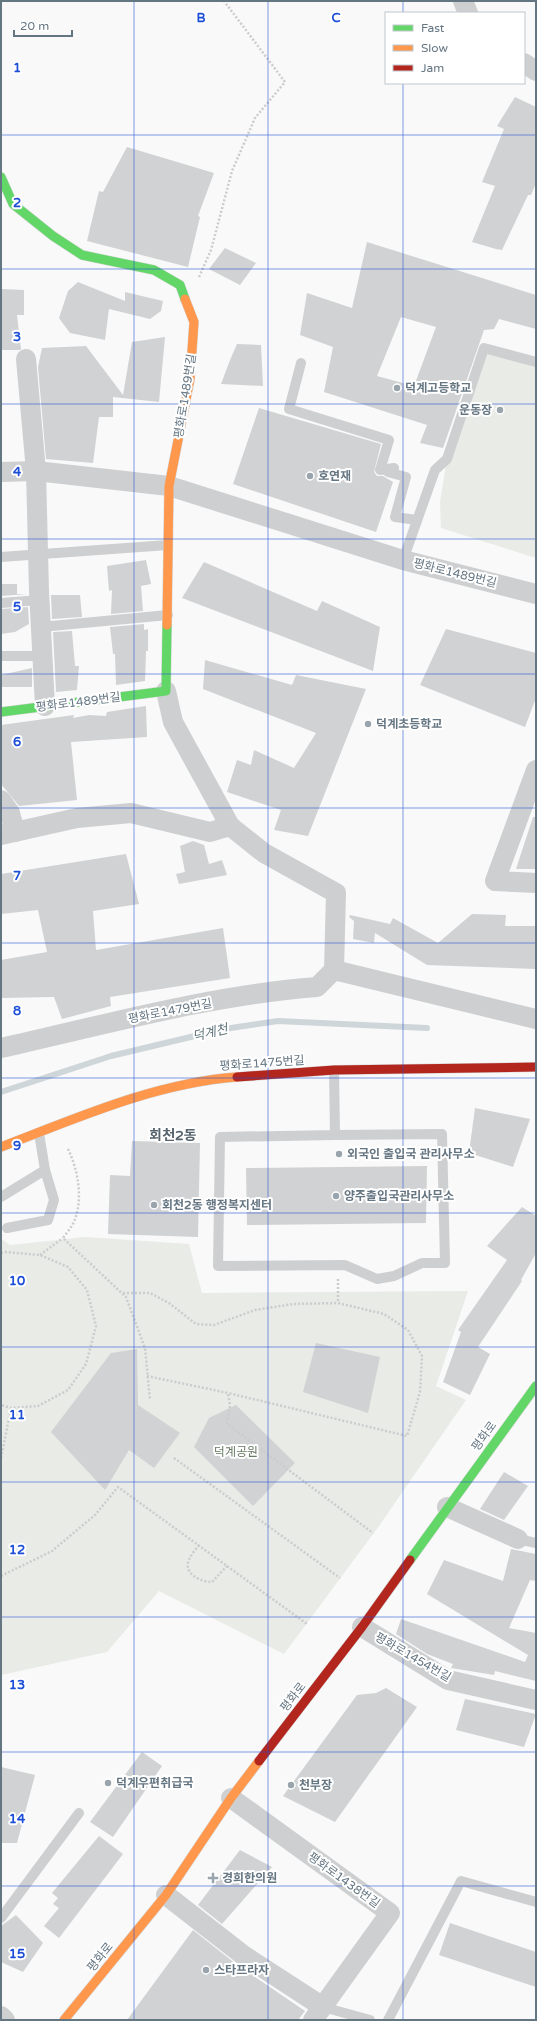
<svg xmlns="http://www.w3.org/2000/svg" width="537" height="2021" viewBox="0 0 537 2021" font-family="'Varela Round','Noto Sans KR',sans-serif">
<rect width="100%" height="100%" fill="#f9f9f9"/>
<g fill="#e8ebe6">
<path d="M484,348L536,362V558L441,528L440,502L447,459Z"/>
<path d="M85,1237L189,1244L202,1293L468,1291L436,1386L466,1400L379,1526L284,1654L159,1591L107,1652L1,1675V1239L10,1245Z"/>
</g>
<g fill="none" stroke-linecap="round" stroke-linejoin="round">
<path stroke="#ced6d9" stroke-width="6" d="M1,1092L111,1056L224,1029L278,1021L427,1028"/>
</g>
<g fill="#d0d2d3" fill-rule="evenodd">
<path d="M515,97L536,107V183L531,195H528L502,250L496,249L472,242L495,186L482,182L504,129L497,126Z"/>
<path d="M127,147L214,173L198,216L200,217L188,267L87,241L99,191L103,192Z"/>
<path d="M367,242L536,295V329L499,319L494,329L484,330L443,448L420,443L427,425L324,392L333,347L300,335L307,293L352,308ZM401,317L436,327L414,386L377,376Z"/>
<path d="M225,248L256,263L240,285L209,269Z"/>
<path d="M78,282L125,301V292L163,301L161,311L150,319L109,309L105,340L70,333L59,318L68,291Z"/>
<path d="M1,289L24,290V315H17L21,349L20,350H1Z"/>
<path d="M165,337L159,402L113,397V417H99L93,463L46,459L38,367L42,348L86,346L123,395L132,342Z"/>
<path d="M237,344L261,345L263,386L221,384L230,360Z"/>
<path d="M259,408L381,444L374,472L377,476H383L393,482L376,532L233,484Z"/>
<path d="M146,560L151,584L141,586L143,611L111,614L112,590L109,591L107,566Z"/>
<path d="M204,562L317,611L322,601L380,627L373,671L182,598Z"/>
<path d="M1,584H17V594H28L1,596Z"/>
<path d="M51,595H80L82,617L52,619Z"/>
<path d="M28,607L29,624L15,632L1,634V609Z"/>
<path d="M144,624V630L148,629V651H146L145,681L116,685L115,654H113L110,627Z"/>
<path d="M446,629L536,653V698L525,727L420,685Z"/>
<path d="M72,631L75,666H79L77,690L56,692L53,632Z"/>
<path d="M205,660L292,685L296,675L366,689L308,836L274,830L281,810L227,792L237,760L251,765L254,750L294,768L316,733L203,689Z"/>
<path d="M32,668V687H1V675Z"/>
<path d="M146,706L147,737L71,742L77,800L19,806L1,784V725L74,715L73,718L89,715L106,716L107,712Z"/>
<path d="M533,817H536V869H516Z"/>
<path d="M193,841L204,845L209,864L222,860L227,875L179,884L176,874L185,872L180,846Z"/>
<path d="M126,854L139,904L93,911L96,950L223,928L230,978L110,997L111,1006L62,1019L54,997L1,998V960L47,952L38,910L1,914V874Z"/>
<path d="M472,914L506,915L505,926H536V969L427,965L375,933L374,943L353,939L354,921L349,917L350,915L390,924L393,918L438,943Z"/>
<path d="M475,1108L530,1119L513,1167L469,1153Z"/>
<path d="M132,1141L200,1143L198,1237L108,1234L110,1175L130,1176Z"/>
<path d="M427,1166L426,1223L247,1225L246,1168Z"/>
<path d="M522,1207L536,1216V1253L521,1280L522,1281L478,1347L490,1354L470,1395L443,1382L461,1332L458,1330L507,1260L487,1246Z"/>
<path d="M316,1343L380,1357L368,1413L303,1392Z"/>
<path d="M137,1349L138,1405L180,1433L154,1468L129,1450L105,1490L51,1432L111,1353Z"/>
<path d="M236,1405L295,1463L253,1506L194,1447L209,1418Z"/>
<path d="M504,1472L528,1486L504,1520L480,1509Z"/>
<path d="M511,1549L536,1554V1581L530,1580L509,1628L536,1633V1681L495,1671L494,1675L451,1668L453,1664L427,1654L396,1634L401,1619L525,1662L528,1655L427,1594L444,1560L503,1581Z"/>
<path d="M386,1688L417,1707L335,1822L283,1796L357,1695L376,1693Z"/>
<path d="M465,1699L536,1714L524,1747L456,1730Z"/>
<path d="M142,1752L162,1766L113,1837L90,1822Z"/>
<path d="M1,1767L35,1775L17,1843H1Z"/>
<path d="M99,1836L123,1854L59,1938L44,1926L59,1908L53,1904L58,1898L52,1893Z"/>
<path d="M240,1850L272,1867L222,1924L198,1905Z"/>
<path d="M16,1915L43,1943L23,1972L1,1962V1926Z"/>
<path d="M450,1923L536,1952V1987L439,1955Z"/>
<path d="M193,1930L236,1964L305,2011L298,2020H127Z"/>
</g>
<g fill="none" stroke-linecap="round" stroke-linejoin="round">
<defs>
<g id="fast">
<path d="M1,177L13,204L53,236L82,255L154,270L180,285L185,299"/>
<path d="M1,712L166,691L167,625"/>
<path d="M410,1560L536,1386"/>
</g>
<g id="slow">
<path d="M167,625L169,486L190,379L194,322L185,299"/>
<path d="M1,1147C77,1118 155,1083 237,1077"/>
<path d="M64,2020L166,1895L231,1798L259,1761"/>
</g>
<g id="jam">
<path d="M237,1077L334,1070L536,1067"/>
<path d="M259,1761L362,1627L410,1560"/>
</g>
</defs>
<use href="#fast" stroke="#d5d6d7" stroke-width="10"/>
<use href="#slow" stroke="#d5d6d7" stroke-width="10"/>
<use href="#jam" stroke="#d5d6d7" stroke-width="10"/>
<g stroke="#cbcccd" stroke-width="2.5" stroke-dasharray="2 2" stroke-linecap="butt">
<path d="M199,277L211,250L232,171L255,118L285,82L224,1"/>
<path d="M68,1149C78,1170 83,1197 75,1219C73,1226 67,1232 63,1238L126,1297L145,1348L150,1400"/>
<path d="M1,1253L5,1252L40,1255L68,1267L87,1290L96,1326L86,1364L68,1390L38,1406L11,1408L1,1405"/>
<path d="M40,1255L63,1238"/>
<path d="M338,1279V1303"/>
<path d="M123,1293H150L169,1303L196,1324L214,1325L255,1310L293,1304L338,1303L384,1314L408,1330L422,1356L420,1392L407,1436L228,1393"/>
<path d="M147,1376L228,1393L230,1406L227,1424L373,1533"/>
<path d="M1,1458L11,1408"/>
<path d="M174,1458L340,1578"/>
<path d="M199,1545C195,1550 190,1556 188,1562C185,1575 202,1582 212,1582L227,1566"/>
<path d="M1,1576L52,1551L95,1515L118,1487L307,1624"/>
</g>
<g stroke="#cecfd0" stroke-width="10">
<path d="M301,363L289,409L389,440L380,470L394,468L388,472L406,477L395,517L417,520"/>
<path d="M1,557L168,545"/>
<path d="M403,560L435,470L447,459L484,348L536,362"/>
<path d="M1,603L40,600"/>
<path d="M41,627L168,615"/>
<path d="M1,656H43"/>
<path d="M334,1070L335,1135L442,1134L445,1263H422L394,1276L377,1279L345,1265L218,1266L220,1137L335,1135"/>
<path d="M1,1197L45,1170L39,1133"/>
<path d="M7,1228L48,1220L54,1200L45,1170"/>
<path d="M518,1539L536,1543"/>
<path d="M1,1918L79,1813"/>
<path d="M323,2007L370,2020"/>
<path d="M388,2020L461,1881L536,1902"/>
</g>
<g stroke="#cecfd0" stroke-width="20">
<path d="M463,1L468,13"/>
<path d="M524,63L536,71"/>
<path d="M26,359L36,471L39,591L45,706"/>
<path d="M1,472L36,471L169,486L403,560L536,594"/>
<path d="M166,691L173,722L230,826"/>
<path d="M536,770L495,881L536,883"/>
<path d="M1,800L10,813L15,832"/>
<path d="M1,835L77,818L131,813L210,832L230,826L264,853L336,893L334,970L536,1019"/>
<path d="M1,1048C104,1025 211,995 317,987L334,970"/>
<path d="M447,1507L518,1539"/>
<path d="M362,1627L448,1680L536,1700"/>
<path d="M231,1798L390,1913L313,2020"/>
<path d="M166,1895L243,1955L323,2007"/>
<path d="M1,2016L5,2020"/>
</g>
<use href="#fast" stroke="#63d668" stroke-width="9"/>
<use href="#slow" stroke="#ff974d" stroke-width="9"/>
<use href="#jam" stroke="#b3261e" stroke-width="9"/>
</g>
<path fill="none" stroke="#1d4ed8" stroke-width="1" stroke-opacity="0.55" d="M134,1V2020M268,1V2020M403,1V13M403,83V2020M1,135H536M1,269H536M1,404H536M1,539H536M1,674H536M1,808H536M1,943H536M1,1078H536M1,1213H536M1,1347H536M1,1482H536M1,1617H536M1,1752H536M1,1886H536"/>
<g fill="#99a4ac" stroke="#fff" stroke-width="1.5">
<circle cx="397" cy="388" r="4"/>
<circle cx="500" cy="410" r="4"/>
<circle cx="310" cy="476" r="4"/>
<circle cx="368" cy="724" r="4"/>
<circle cx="339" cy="1154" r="4"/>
<circle cx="336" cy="1196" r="4"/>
<circle cx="154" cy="1205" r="4"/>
<circle cx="108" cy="1783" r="4"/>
<circle cx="291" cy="1785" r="4"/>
<path d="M211 1872h4v4h4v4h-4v4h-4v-4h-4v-4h4z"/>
<circle cx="206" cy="1970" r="4"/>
</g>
<g text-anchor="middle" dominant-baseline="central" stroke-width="4" stroke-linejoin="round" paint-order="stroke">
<g font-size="12" font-weight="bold" fill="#657683" stroke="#fff" text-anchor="start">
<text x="405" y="388">덕계고등학교</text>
<text x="492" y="410" text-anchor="end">운동장</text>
<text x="318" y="476">호연재</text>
<text x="376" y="724">덕계초등학교</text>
<text x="347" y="1154">외국인 출입국 관리사무소</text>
<text x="344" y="1196">양주출입국관리사무소</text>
<text x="162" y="1205">회천2동 행정복지센터</text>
<text x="116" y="1783">덕계우편취급국</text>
<text x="299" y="1785">천부장</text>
<text x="222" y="1878">경희한의원</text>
<text x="214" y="1970">스타프라자</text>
</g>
<g font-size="12" fill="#657683" stroke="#fff">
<text transform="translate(185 396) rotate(-81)">평화로1489번길</text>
<text transform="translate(455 573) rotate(14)">평화로1489번길</text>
<text transform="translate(78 702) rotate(-7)">평화로1489번길</text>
<text transform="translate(170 1011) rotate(-11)">평화로1479번길</text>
<text transform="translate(262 1063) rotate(-4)">평화로1475번길</text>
<text transform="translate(484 1436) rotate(-54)">평화로</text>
<text transform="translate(413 1657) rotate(30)">평화로1454번길</text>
<text transform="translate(293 1697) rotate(-52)">평화로</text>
<text transform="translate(344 1880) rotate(36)">평화로1438번길</text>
<text transform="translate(100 1957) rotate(-51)">평화로</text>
</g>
<g font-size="12" fill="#687a64" stroke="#fff">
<text x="236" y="1452">덕계공원</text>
</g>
<g font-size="13" font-style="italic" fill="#60757c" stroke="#fff">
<text transform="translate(210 1033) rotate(-13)">덕계천</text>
</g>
<g font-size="14" font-weight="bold" fill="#57646e" stroke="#fff">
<text x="173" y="1135">회천2동</text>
</g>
</g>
<g font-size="13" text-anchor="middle" font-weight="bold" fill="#1d4ed8" stroke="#fff" stroke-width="4" stroke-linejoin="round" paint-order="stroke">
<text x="201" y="22">B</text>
<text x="336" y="22">C</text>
<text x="17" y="72">1</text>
<text x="17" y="207">2</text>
<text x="17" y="341">3</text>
<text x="17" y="476">4</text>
<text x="17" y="611">5</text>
<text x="17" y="746">6</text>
<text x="17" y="880">7</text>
<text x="17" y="1015">8</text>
<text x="17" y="1150">9</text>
<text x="17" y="1285">10</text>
<text x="17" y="1419">11</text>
<text x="17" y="1554">12</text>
<text x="17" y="1689">13</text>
<text x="17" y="1823">14</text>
<text x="17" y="1958">15</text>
</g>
<rect width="537" height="2021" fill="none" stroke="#657683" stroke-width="4"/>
<rect x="385" y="12" width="140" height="72" fill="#ffffff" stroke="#c1c8cd"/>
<rect x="393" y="25" width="20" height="6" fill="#63d668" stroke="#c1c8cd"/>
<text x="421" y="32" font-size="12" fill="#657683">Fast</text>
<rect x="393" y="45" width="20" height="6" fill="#ff974d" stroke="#c1c8cd"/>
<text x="421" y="52" font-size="12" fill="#657683">Slow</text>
<rect x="393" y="65" width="20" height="6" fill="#b3261e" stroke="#c1c8cd"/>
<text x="421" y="72" font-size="12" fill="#657683">Jam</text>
<path d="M14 30v6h58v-6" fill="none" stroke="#657683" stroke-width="2"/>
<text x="20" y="30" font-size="12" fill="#657683" stroke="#ffffff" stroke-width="3" paint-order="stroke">20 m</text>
</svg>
